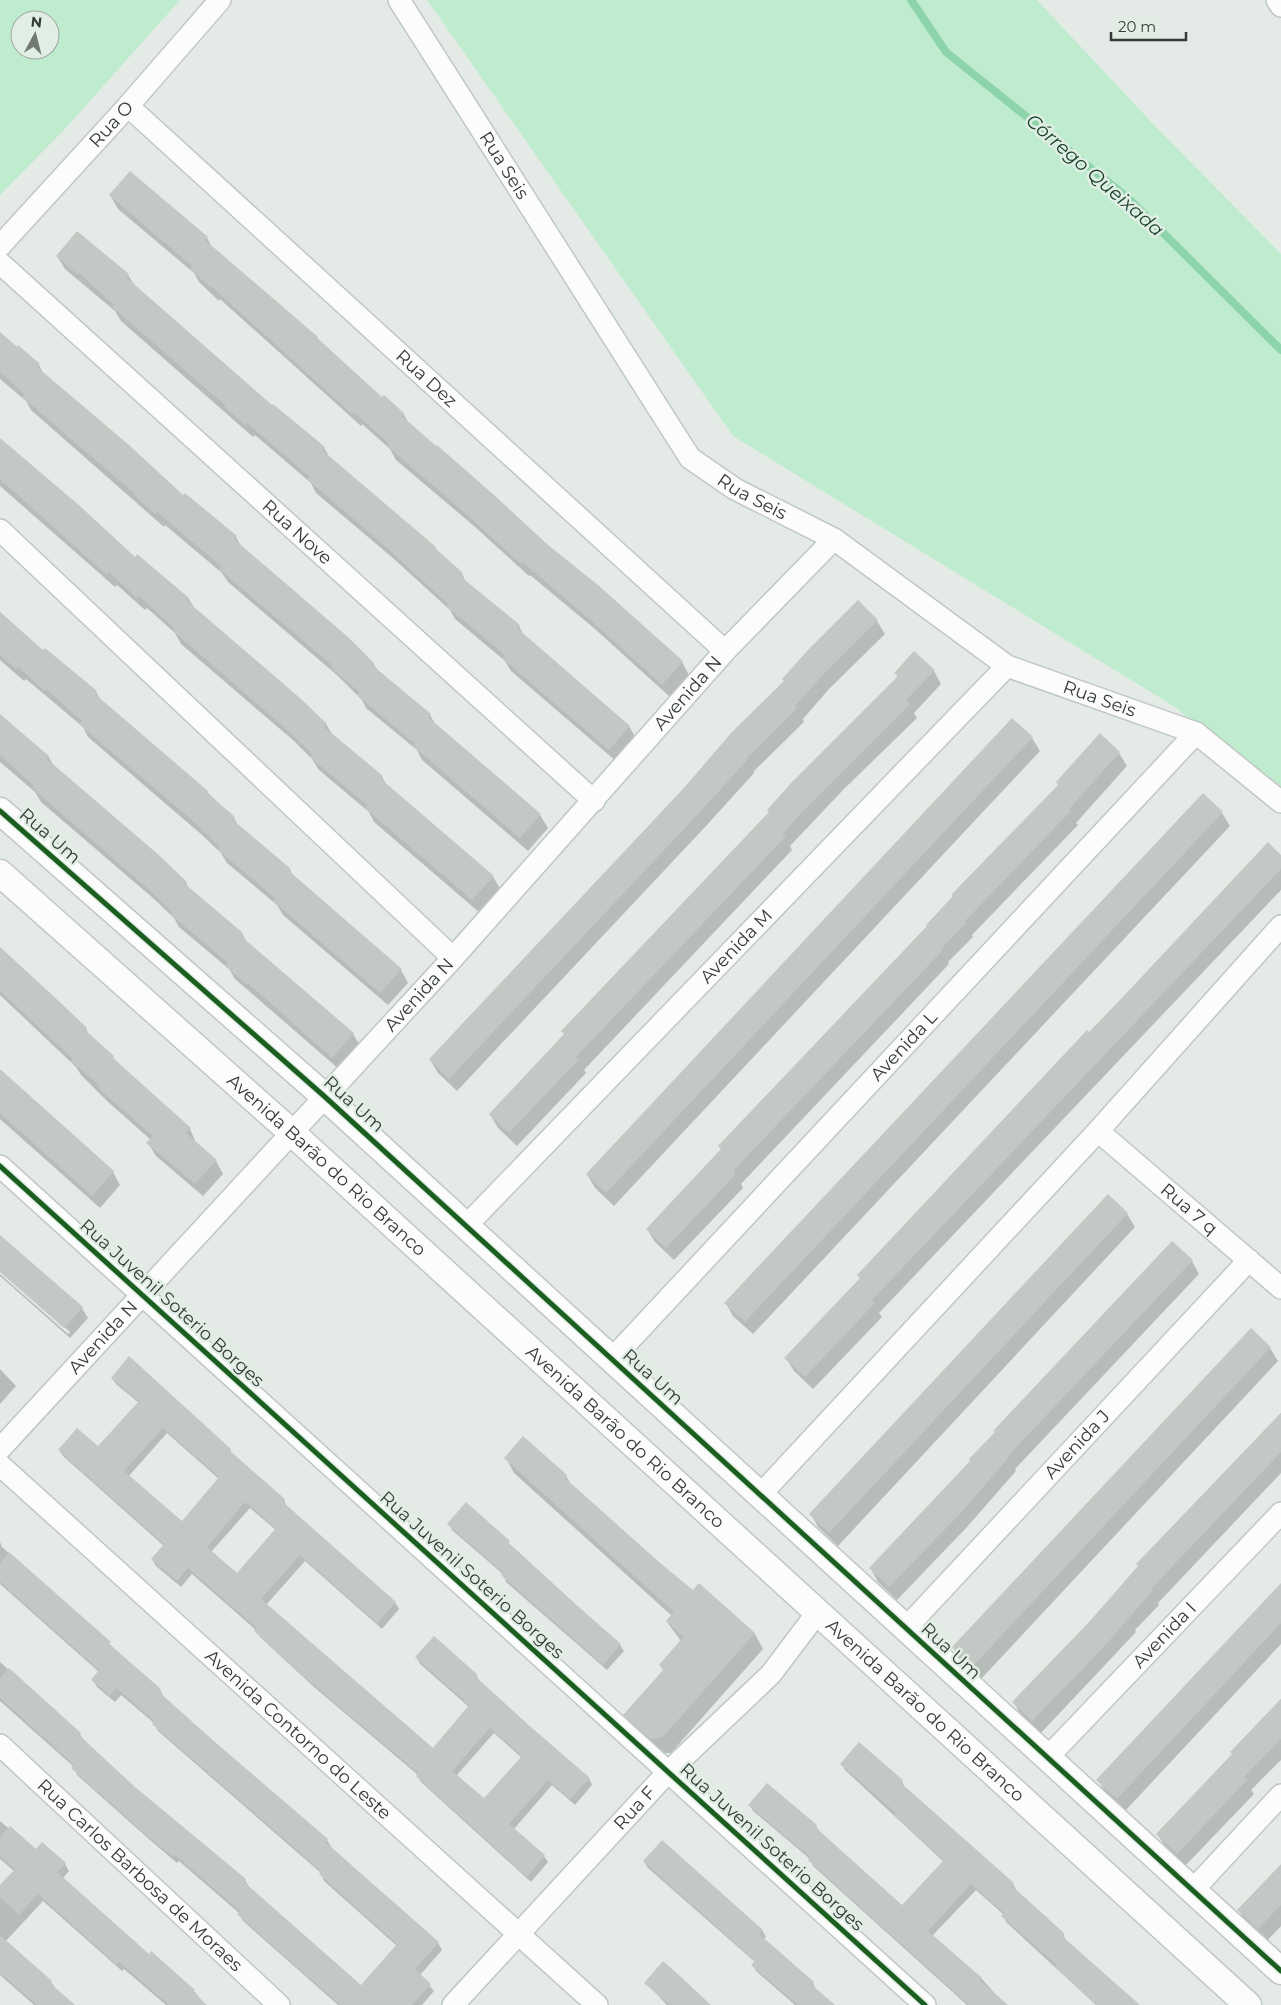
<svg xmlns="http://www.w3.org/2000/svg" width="1281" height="2005" viewBox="0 0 1281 2005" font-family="Montserrat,sans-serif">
<rect width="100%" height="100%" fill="#e4ebe6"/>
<g fill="#bfeccf" fill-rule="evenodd">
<path d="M0,0H180L65,129L0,195ZM20,20H50V50H20Z"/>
<path d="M427,0H1037L1156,127L1281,254V797L1175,707L733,436Z"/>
</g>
<g fill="#0003" fill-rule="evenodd">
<path d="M110,195L207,238L212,247L317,338L382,398L404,415L410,425L682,662L689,675L670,697L595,629L530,575L529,576L474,526L396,460L390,449L362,424L361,426L220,299L219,301L199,282L194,273L118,209Z"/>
<path d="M57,256L128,275L135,286L272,407L324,448L330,458L462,574L466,582L519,626L524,636L629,726L637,740L617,762L511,671L505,661L455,619L450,610L394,559L316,493L311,483L255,435L253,437L121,321L115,311L65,269Z"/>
<path d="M0,333L39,365L44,375L183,497L185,495L236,537L242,548L373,663L378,671L430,715L435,724L540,815L548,828L528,851L422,760L417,750L366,708L362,700L338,676L228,582L222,573L165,525L164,527L31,410L26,401L0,379Z"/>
<path d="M0,439L135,559L188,598L195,609L326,724L332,734L382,777L388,787L493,877L501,890L480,913L374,822L369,812L319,770L312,759L294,741L181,644L175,633L147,608L145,610L117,585L115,587L0,486Z"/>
<path d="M858,602L877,621L885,634L829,689L803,719L804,722L754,771V773L706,826L457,1091L438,1073L430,1060Z"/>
<path d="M0,612L44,652L45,650L96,692L102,702L207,792L234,818L238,826L290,870L295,879L401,970L408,983L388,1005L283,915L277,905L227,863L221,853L202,835L88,737L83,727L26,679L24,681L0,660Z"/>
<path d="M934,671L941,684L914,713L917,718L844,789L790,846L792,850L584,1070L586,1073L517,1146L498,1128L490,1114L898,677L895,673Z"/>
<path d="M0,716L48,756L55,768L186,883L190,890L242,934L248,944L353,1034L361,1047L340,1070L235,979L229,969L179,927L174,918L154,899L41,802L35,792L0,762Z"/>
<path d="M1032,738L1040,751L614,1206L595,1188L587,1174Z"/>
<path d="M1119,753L1127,766L1076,823L1078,825L972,935L973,937L948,962L949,964L741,1184L743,1188L674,1260L655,1242L647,1229Z"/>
<path d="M1203,794L1222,813L1230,826L753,1334L733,1316L726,1303Z"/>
<path d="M1281,856V890L879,1313L882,1317L813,1389L794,1371L786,1358L1089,1033Z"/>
<path d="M0,949L86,1029L90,1037L116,1062L190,1129L196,1143L216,1161L223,1174L203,1196L156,1156L148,1143L151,1140L107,1101L81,1075L76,1067L0,995Z"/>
<path d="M0,1074L113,1172L120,1185L100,1208L0,1119Z"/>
<path d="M1108,1196L1127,1214L1135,1227L838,1546L818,1527L811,1514Z"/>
<path d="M0,1236L82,1308L88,1318L70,1338L0,1276V1274L68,1334L70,1332L0,1270Z"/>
<path d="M1192,1261L1199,1274L1015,1469L1016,1471L967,1527L897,1600L878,1582L871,1569Z"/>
<path d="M1251,1329L1270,1348L1278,1361L981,1679L961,1661L954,1648Z"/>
<path d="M0,1369L16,1386L0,1404Z"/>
<path d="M112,1378L230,1450L233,1455L284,1500L287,1507L395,1602L399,1609L382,1629L305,1561L266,1605L433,1750L469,1707L420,1664L417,1658L434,1638L477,1676L480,1683L589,1778L592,1785L575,1805L552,1785L514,1829L544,1856L548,1862L531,1882L421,1782L418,1775L314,1687L260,1637L256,1630L192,1574L181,1587L156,1566L152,1559L164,1546L63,1456L59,1450L98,1448L139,1403L116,1384ZM167,1433L219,1479L182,1523L128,1477ZM250,1508L276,1530L237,1575L211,1552ZM494,1733L522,1758L484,1800L457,1775Z"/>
<path d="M1281,1413V1473L1158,1603L1159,1605L1135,1630L1136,1632L1040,1734L1021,1716L1014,1702L1091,1622L1139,1566L1138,1564Z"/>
<path d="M506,1458L566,1476L572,1486L693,1592L699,1585L755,1634L763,1649L671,1753H660L634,1730L625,1715L664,1671L660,1665L681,1641L667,1622L672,1616L514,1473Z"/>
<path d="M466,1504L620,1645L624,1651L607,1670L506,1582L504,1575L452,1530L449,1524Z"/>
<path d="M0,1542L2,1547L160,1690L164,1698L327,1840L331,1847L438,1943L442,1950L420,1975L434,1991L422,2005H338L243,1921L239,1913L179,1861L177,1863L150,1840L77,1775L74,1767L0,1701V1662L80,1734L84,1741L134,1788L245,1880L249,1887L361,1987L397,1946L324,1881L321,1873L158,1731L154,1723L121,1695L115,1702L97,1687L93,1680L99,1672L0,1584Z"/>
<path d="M1281,1584V1644L1125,1811L1106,1793L1098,1780Z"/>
<path d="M1281,1699V1760L1251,1790L1254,1794L1185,1866L1166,1848L1158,1835L1233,1755L1231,1752Z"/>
<path d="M859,1744L902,1781L905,1789L1013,1884L1017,1891L1063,1933L1066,1941L1139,2005H1096L1006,1922L1004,1915L976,1890L932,1936L981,1978L1005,2005H967L813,1866L810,1859L753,1811L750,1805L767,1785L816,1826L820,1832L902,1907L944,1862L845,1770L842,1764Z"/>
<path d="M0,1821L36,1851L65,1864L69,1871L62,1879L149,1956L194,1991L205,2005H166L124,1969L122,1971L43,1901L5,1942L51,1982L56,1989L73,2005H34L0,1975V1887L14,1871L0,1859Z"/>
<path d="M644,1862L762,1930L766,1937L764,1939L813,1983L816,1990L833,2005H795L756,1971L753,1965L755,1962L648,1868Z"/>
<path d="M1281,1866V1926L1266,1942L1246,1924L1239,1910Z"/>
<path d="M646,1983L708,2005H667Z"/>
</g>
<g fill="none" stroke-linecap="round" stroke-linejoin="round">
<path stroke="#8ed4aa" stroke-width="8" d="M911,0L946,52L1128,198L1281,350"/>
</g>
<g fill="#c3c8c4" fill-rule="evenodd">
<path d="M130,171L208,237L205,240L318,337L317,338L382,397L384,395L405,414L402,416L436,446L437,445L494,495L548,545L598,585L683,661L662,685L586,616L522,562L521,564L465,513L387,446L389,444L354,412L352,414L212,287L211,288L190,269L192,266L109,195Z"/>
<path d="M77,231L129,274L127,278L272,405L273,404L325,447L322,450L436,547L435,548L463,573L460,576L520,625L517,628L630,726L609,750L502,658L505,655L446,606L448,604L385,546L307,479L310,477L247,423L245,425L224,406L225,405L112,307L114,305L79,273L77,274L56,256Z"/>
<path d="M0,332L17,347L18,345L40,364L37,367L129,445L183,495L185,493L237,536L234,539L348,637L374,663L372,665L431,714L428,717L541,814L520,838L413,746L415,744L357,695L359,692L331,668L333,666L219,569L221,566L157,512L155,514L134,495L135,494L22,397L24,394L0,372Z"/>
<path d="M0,438L80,506L135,557L137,554L189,598L187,601L300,698L327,724L324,727L383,776L381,779L494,876L472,900L365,808L368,806L310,757L312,754L285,728L172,630L174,628L139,596L137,598L109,572L107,575L0,479Z"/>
<path d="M858,600L878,620L822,676L795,706L797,708L747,758L748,759L699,813L449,1079L429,1059L684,788L731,733L784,681L782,679L807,651Z"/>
<path d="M0,612L43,650L45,648L97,691L95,694L208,791L207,793L235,817L233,820L291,869L289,871L402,969L380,993L273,901L276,899L218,850L220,847L193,821L79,724L82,721L46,689L45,691L18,667L16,669L0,655Z"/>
<path d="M914,651L935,670L906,700L910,704L807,807L783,833L786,836L576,1057L579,1059L509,1133L489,1114L564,1034L561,1031L769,812L767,810L791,783L898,676L894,673Z"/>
<path d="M0,714L49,756L47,759L160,856L187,882L185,884L243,933L241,936L354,1033L332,1058L248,983L247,985L225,966L228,963L170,914L172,912L145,886L32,788L34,786L0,755Z"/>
<path d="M1012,718L1033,737L606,1193L586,1174Z"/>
<path d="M1100,733L1120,752L1069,809L1071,811L965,921L966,923L941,949L943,950L733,1171L736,1174L666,1248L646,1229L721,1149L718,1146L927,926L926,925L953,896L951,895L1058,785L1056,782Z"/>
<path d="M1203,793L1223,812L745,1322L724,1303Z"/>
<path d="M1268,842L1281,855V869L872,1300L875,1303L805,1377L784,1358L860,1278L857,1275L1087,1030L1089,1032L1119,1001Z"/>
<path d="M0,947L63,1005L87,1028L85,1030L114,1056L113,1058L191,1128L186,1133L217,1160L195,1184L146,1143L153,1136L98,1088L100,1086L71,1061L73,1059L0,991Z"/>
<path d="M0,1069L114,1171L92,1196L0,1113Z"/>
<path d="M1108,1194L1128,1213L829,1533L809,1514Z"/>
<path d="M0,1235L83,1307L64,1328L0,1272Z"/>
<path d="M1172,1241L1193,1260L1008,1456L1009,1457L960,1514L889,1587L869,1568L970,1461L969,1459L995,1432L993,1431Z"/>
<path d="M1251,1328L1271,1347L972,1667L952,1647Z"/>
<path d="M129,1356L231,1449L230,1451L285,1499L283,1502L396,1602L377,1623L300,1555L261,1599L433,1748L469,1705L415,1657L434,1636L478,1675L476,1677L533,1729L590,1778L570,1799L548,1780L509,1824L545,1855L527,1877L416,1776L418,1773L309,1681L254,1631L257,1628L188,1568L177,1581L151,1559L164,1544L58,1450L77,1428L98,1446L139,1401L111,1378ZM163,1428L219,1477L182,1521L124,1471ZM245,1502L276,1528L237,1573L207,1547ZM490,1728L522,1756L484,1798L452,1771Z"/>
<path d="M1281,1413V1452L1151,1589L1152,1591L1103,1648L1032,1721L1012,1702L1090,1621L1138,1566L1136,1564Z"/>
<path d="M523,1436L567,1475L565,1478L660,1563L693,1590L699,1583L755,1633L662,1738L650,1739L623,1715L664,1669L659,1665L683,1637L666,1621L674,1612L504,1458Z"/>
<path d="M466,1502L510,1541L508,1543L565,1595L621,1644L603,1665L501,1575L504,1573L447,1524Z"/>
<path d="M9,1552L111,1642L109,1644L161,1689L159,1692L216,1743L328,1839L325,1842L439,1942L415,1969L431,1984L412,2005H340L237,1914L240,1911L175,1855L173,1857L144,1833L71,1768L74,1765L0,1698V1678L9,1668L81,1733L79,1735L135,1787L246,1879L244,1882L361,1985L397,1944L319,1874L321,1871L152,1724L154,1721L116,1688L110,1696L91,1680L99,1670L0,1582V1563Z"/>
<path d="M1281,1583V1623L1117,1799L1096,1780Z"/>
<path d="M1281,1699V1739L1244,1777L1247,1780L1177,1854L1156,1834L1232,1754L1230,1752Z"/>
<path d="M859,1742L903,1780L901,1783L1014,1883L1012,1886L1064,1933L1062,1936L1140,2005H1097L1055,1967L1057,1965L1001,1916L1004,1913L971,1884L928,1931L982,1978L979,1980L1008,2005H969L808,1860L810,1857L748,1805L767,1783L817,1825L815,1827L902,1905L944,1860L894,1815L896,1813L840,1764Z"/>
<path d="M10,1826L36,1849L42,1842L66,1863L57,1872L149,1954L151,1951L195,1990L193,1992L207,2005H169L119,1962L117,1965L38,1894L19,1915L0,1897V1885L15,1869L0,1856V1837Z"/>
<path d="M662,1840L763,1930L759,1934L814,1982L812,1985L835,2005H798L751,1965L755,1961L643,1861Z"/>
<path d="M1281,1864V1905L1258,1929L1237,1910Z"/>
<path d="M0,1935L52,1981L50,1983L75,2005H37L0,1973Z"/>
<path d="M663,1961L681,1977L711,2005H670L644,1983Z"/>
</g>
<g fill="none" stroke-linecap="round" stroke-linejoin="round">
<defs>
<g id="minor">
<path id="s1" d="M399,0L690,458L735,489L834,539L1007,666L1196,733L1281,802"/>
<path d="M1277,0L1281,6"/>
<path id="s2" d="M128,106L725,651"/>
<path id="s3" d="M0,246L128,106L220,0"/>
<path id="s4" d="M0,263L594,801"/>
<path d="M0,530L453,958"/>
<path id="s5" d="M1098,1131L1281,1288"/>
<path d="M0,1166L925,2005"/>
<path id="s6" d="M466,1226L1007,666"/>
<path id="s7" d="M612,1359L1196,733"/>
<path id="s8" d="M0,1449L453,958L725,651L834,539"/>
<path id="s9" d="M0,1465L597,2005"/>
<path d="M760,1495L1098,1131L1281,926"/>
<path id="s10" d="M906,1628L1249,1260"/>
<path id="s11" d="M0,1745L279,2005"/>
<path id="s12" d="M1047,1758L1281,1513"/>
<path d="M1193,1890L1281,1795"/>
<path id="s13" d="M453,2005L668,1772L771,1674L817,1613"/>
</g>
<g id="tertiary">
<path d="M0,811L324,1096L1281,1971"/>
<path id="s14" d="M0,873L291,1132L1248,2005"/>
</g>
</defs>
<use href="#minor" stroke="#c1c7c3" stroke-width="24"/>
<use href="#tertiary" stroke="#c1c7c3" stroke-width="29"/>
<use href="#minor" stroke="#fbfcfb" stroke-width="21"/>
<use href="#tertiary" stroke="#fbfcfb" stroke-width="26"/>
<defs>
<g id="cycleway">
<path d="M0,811L324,1096L1281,1971"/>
<path d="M0,1166L925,2005"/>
</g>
</defs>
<use href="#cycleway" stroke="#e1eee5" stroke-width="8"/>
<use href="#cycleway" stroke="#1b5e20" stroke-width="5"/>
</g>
<g text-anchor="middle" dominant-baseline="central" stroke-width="5" stroke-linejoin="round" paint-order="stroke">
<g font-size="18" fill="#353b37" stroke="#e1eee5">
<text stroke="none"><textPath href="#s3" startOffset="165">Rua O</textPath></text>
<text stroke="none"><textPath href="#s1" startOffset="196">Rua Seis</textPath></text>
<text stroke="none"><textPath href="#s2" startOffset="404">Rua Dez</textPath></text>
<text stroke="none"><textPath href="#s1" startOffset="616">Rua Seis</textPath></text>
<text stroke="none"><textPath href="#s4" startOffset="401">Rua Nove</textPath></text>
<text stroke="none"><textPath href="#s8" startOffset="1022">Avenida N</textPath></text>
<text stroke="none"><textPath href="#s1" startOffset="1021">Rua Seis</textPath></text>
<text transform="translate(50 836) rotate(41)">Rua Um</text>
<text stroke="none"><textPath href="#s6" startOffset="389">Avenida M</textPath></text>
<text stroke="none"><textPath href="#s8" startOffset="618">Avenida N</textPath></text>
<text stroke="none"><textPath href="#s7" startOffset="428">Avenida L</textPath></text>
<text transform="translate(354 1104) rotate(42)">Rua Um</text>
<text stroke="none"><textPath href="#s14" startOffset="438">Avenida Barão do Rio Branco</textPath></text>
<text stroke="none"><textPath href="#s5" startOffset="120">Rua 7 q</textPath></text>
<text transform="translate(172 1303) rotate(42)">Rua Juvenil Soterio Borges</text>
<text stroke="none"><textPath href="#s8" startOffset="152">Avenida N</textPath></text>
<text transform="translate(653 1377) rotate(42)">Rua Um</text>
<text stroke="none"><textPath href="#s14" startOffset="842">Avenida Barão do Rio Branco</textPath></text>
<text stroke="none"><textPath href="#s10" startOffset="251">Avenida J</textPath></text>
<text transform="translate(472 1575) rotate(42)">Rua Juvenil Soterio Borges</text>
<text stroke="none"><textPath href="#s12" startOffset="170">Avenida I</textPath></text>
<text transform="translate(951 1651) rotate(43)">Rua Um</text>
<text stroke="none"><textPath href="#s14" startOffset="1248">Avenida Barão do Rio Branco</textPath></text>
<text stroke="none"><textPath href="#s9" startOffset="402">Avenida Contorno do Leste</textPath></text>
<text stroke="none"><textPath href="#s13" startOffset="268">Rua F</textPath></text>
<text transform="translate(772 1847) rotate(42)">Rua Juvenil Soterio Borges</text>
<text stroke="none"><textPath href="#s11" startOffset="191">Rua Carlos Barbosa de Moraes</textPath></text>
</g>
<g font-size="19" font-style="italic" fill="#184129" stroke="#e1eee5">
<text transform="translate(1095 175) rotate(41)">Córrego Queixada</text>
</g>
</g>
<g transform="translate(35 35) rotate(7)"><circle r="24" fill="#e1eee5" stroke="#9ca69f"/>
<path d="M0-4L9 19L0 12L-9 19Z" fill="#727974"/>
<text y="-8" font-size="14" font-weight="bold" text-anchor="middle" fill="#353b37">N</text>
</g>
<path d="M1111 32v8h75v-8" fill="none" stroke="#353b37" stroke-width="2.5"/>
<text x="1118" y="32" font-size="15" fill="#353b37" stroke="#e1eee5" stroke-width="4" paint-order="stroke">20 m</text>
</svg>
